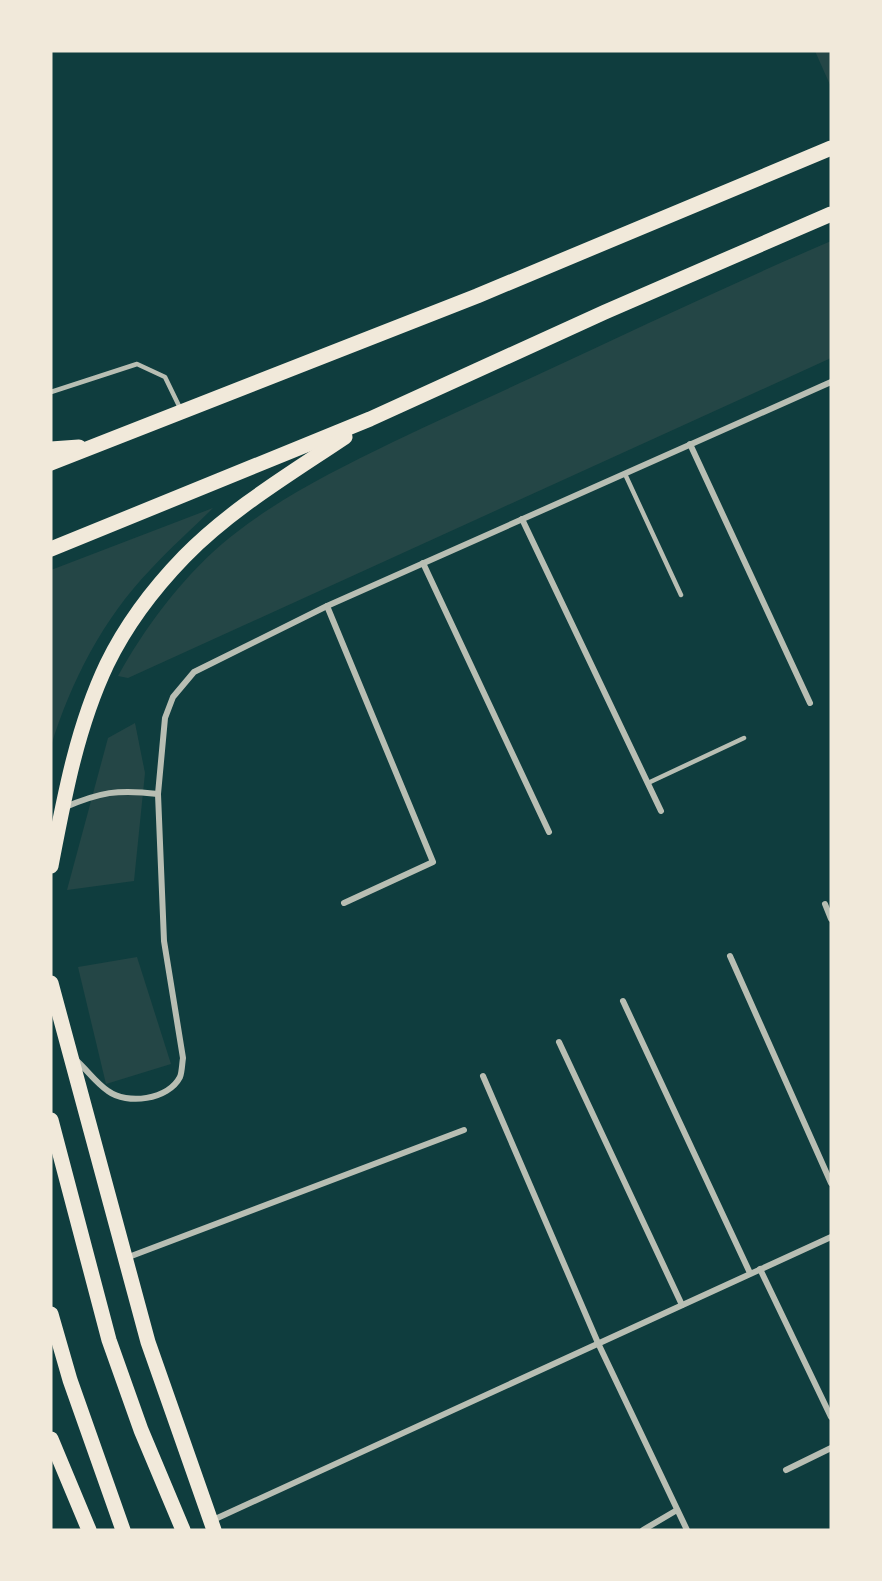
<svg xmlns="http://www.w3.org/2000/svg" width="882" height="1581" viewBox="0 0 882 1581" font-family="Signika,sans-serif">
<rect width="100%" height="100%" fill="#0f3d3e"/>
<g fill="#244646">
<path d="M815,51H831V87Z"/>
<path d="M831,241V358L128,678L118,676C144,629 181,579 222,544C276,499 330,473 393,442C439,420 486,399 533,377C632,331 731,284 831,241Z"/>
<path d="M213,508C192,529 170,548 150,570C103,619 71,681 51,746V570Z"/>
<path d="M135,723L145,773L134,881L67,890L108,738Z"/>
<path d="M137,957L171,1064L106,1084L78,967Z"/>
</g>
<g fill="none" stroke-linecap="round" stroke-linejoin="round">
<g stroke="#b8beb3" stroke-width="4.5">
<path d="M51,392L137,364L165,377L181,410"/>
<path d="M625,474L681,595"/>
<path d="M648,783L744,738"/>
</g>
<g stroke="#b8beb3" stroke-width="6">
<path d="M690,444L810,703"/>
<path d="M522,519L661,811"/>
<path d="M423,563L549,832"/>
<path d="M327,606L433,862L344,903"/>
<path d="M63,808C100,792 118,789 158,794"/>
<path d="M825,904L831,919"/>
<path d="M730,956L831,1183"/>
<path d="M623,1001L750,1273"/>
<path d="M559,1042L682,1305"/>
<path d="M77,1061C87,1070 96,1083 108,1091C127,1105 168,1100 180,1077C182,1072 182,1064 183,1058L164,941L158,794L165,718L173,697L194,672L327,606L831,382"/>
<path d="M483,1076L598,1343L687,1530"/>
<path d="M126,1258L464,1130"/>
<path d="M760,1269L831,1417"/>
<path d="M786,1470L831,1448"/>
<path d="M213,1520L831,1237"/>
<path d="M643,1530L677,1510"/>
</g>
<g stroke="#f1e9da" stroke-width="15">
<path d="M51,449L79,447"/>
<path d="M51,463L477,296L831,148"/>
<path d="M51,549L370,419L605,312L831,214"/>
<path d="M51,866C64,798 77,727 107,664C126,625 154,588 184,557C231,509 290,474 345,437"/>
<path d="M51,983L148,1342L214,1530"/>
<path d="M51,1120L109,1340L141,1430L183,1530"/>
<path d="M51,1314L70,1380L123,1530"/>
<path d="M51,1439L89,1530"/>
</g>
</g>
<rect width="882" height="1581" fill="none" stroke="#f1e9da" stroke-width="105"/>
</svg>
